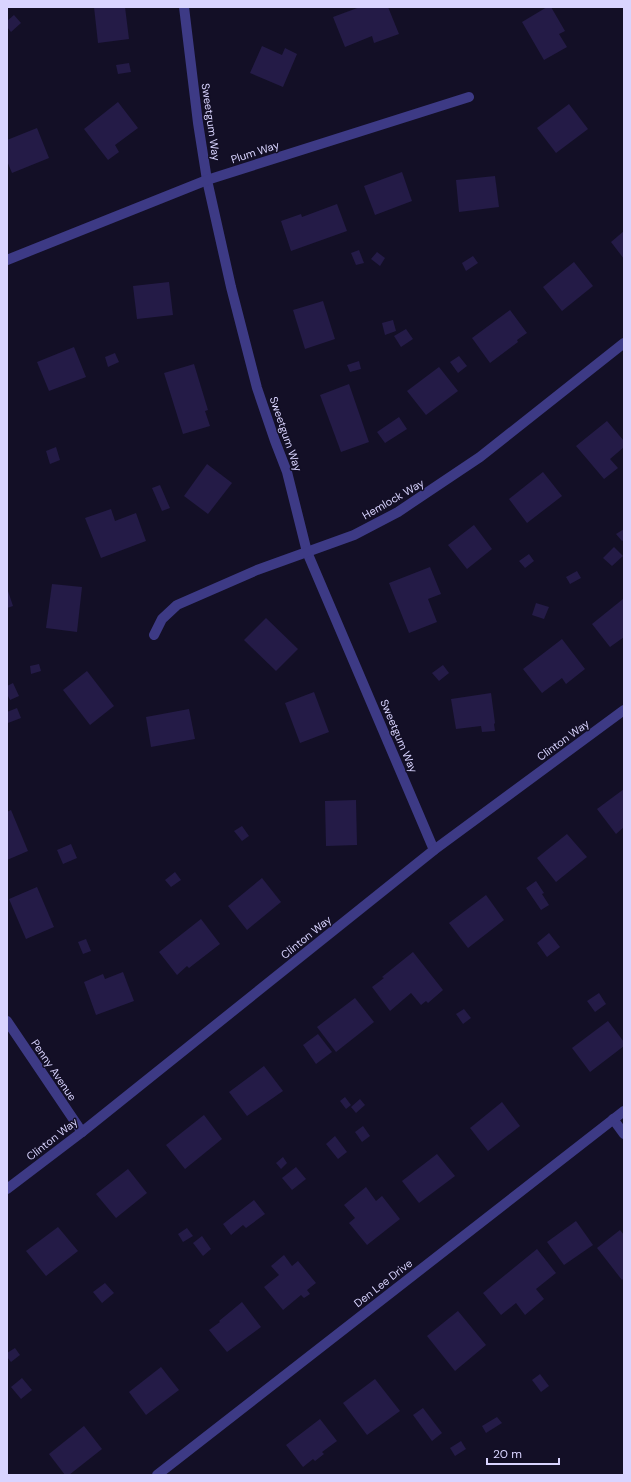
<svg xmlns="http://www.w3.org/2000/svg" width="631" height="1482" viewBox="0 0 631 1482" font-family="'DM Sans',sans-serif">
<rect width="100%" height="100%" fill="#130f26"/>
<g fill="#241b47">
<path d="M94,7H125L129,39L98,43Z"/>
<path d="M360,7H388L399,34L374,43L372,36L345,47L333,17Z"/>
<path d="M547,7H551L565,31L559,34L567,47L544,60L522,22Z"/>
<path d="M14,15L21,23L11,32L7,27V21Z"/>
<path d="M262,46L282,55L285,48L297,54L283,87L250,73Z"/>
<path d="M129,63L131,72L118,74L116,65Z"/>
<path d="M118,102L138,128L115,145L119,152L108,160L84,129Z"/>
<path d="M569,104L588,129L556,153L537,128Z"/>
<path d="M37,128L49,158L12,173L7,161V140Z"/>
<path d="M402,172L412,201L375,215L364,186Z"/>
<path d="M495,176L499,207L459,212L456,180Z"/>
<path d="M337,204L347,231L291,251L281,221L301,214L302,217Z"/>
<path d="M624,231V259L611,242Z"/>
<path d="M359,250L364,263L356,265L351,253Z"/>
<path d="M377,252L385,258L380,266L371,259Z"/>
<path d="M473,256L478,263L466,271L462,263Z"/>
<path d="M574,262L593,286L562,311L543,287Z"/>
<path d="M169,282L173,315L137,319L133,286Z"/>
<path d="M323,301L335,339L305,349L293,310Z"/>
<path d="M510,310L527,333L517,340L518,342L490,363L472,338Z"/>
<path d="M393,320L396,331L385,335L382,323Z"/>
<path d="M406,329L413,339L401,347L394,336Z"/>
<path d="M74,347L86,377L49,391L37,362Z"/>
<path d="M115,353L119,362L108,367L105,357Z"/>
<path d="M459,356L467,366L458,373L450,362Z"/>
<path d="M359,361L361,369L350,372L347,365Z"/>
<path d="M194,364L208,410L205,411L210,426L183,434L164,373Z"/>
<path d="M439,367L458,391L426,415L407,391Z"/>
<path d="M349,384L369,442L341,452L320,395Z"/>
<path d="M399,417L407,429L385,443L377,432Z"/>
<path d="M607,421L624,441V447L610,459L618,468L604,479L576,446Z"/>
<path d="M56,447L60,460L50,464L46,451Z"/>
<path d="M207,464L232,483L208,514L184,496Z"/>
<path d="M543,472L562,496L527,523L509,499Z"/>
<path d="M160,485L170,508L162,511L152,488Z"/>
<path d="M111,509L115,521L136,513L146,541L101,558L85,518Z"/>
<path d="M474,525L492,549L467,569L448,545Z"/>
<path d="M624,529V540L622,541L616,534Z"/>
<path d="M614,547L623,556L612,566L603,558Z"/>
<path d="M529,554L534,561L525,568L519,561Z"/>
<path d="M430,567L441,594L428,599L437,622L409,633L389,583Z"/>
<path d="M577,571L581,578L570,584L566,577Z"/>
<path d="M52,584L82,587L77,632L46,628Z"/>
<path d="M7,588L13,606L7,608Z"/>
<path d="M623,599L624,637L610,647L592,624Z"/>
<path d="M536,603L549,607L544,619L532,615Z"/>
<path d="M266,618L298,649L276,671L244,640Z"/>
<path d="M562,639L585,669L566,684L562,678L542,693L523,669Z"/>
<path d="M39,664L41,671L31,674L30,666Z"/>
<path d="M443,665L449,673L439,681L432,673Z"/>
<path d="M87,671L114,706L90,725L63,690Z"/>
<path d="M13,683L19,696L10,700L7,694V686Z"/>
<path d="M314,692L329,732L300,743L285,703Z"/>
<path d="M491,693L495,723L494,724L495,731L482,732L481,726L456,729L451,699Z"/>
<path d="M17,708L21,718L8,723L7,712Z"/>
<path d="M189,709L195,739L151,747L146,717Z"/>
<path d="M624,789V827L616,834L597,809Z"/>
<path d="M356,800L357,845L326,846L325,801Z"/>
<path d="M11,810L28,851L7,860V812Z"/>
<path d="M242,826L249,836L242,841L234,831Z"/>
<path d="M567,834L587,857L556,882L537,858Z"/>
<path d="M71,844L77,858L63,864L57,850Z"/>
<path d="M175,872L181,880L171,887L165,880Z"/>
<path d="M262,878L281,902L247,930L228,906Z"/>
<path d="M536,881L544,893L542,894L549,905L541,910L526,888Z"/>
<path d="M37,887L54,927L26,939L9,899Z"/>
<path d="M486,895L504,920L468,948L449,923Z"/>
<path d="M201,919L220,944L189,968L187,966L177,975L159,952Z"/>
<path d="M549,933L560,947L547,957L537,943Z"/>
<path d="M86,939L91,951L83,954L78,942Z"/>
<path d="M413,952L443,990L428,1003L426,1001L421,1005L411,993L390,1011L372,987L384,978L382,977Z"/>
<path d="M123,972L134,1001L96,1015L84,982L103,974L105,979Z"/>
<path d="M599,993L606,1004L595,1012L587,1001Z"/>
<path d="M355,998L374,1022L336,1052L317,1027Z"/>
<path d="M464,1009L471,1018L463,1024L456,1014Z"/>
<path d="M608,1021L624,1042V1046L590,1072L572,1048Z"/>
<path d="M318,1034L332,1052L316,1064L303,1045Z"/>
<path d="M264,1066L283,1091L247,1116L229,1092Z"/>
<path d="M345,1097L351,1105L346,1109L340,1101Z"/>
<path d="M360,1099L365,1105L356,1113L351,1107Z"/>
<path d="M502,1102L520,1126L488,1151L470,1128Z"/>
<path d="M204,1115L222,1139L185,1169L166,1145Z"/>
<path d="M363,1126L370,1136L362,1142L355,1132Z"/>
<path d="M335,1136L347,1152L338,1159L326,1144Z"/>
<path d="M437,1154L455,1176L419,1203L402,1181Z"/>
<path d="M283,1157L287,1163L281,1169L276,1163Z"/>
<path d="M296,1167L306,1179L292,1190L282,1178Z"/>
<path d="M128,1169L147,1193L116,1218L96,1194Z"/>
<path d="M366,1187L376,1201L382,1196L400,1219L367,1245L349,1223L355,1218L344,1205Z"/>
<path d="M254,1200L265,1214L246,1228L243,1225L231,1235L223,1224Z"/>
<path d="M576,1221L593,1245L564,1265L547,1242Z"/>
<path d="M58,1227L78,1251L46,1276L26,1251Z"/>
<path d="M187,1228L193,1236L183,1242L178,1234Z"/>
<path d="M620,1230L624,1235V1278L622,1280L597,1248Z"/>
<path d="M202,1236L211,1249L203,1256L193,1243Z"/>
<path d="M537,1249L556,1273L536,1289L544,1299L525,1315L516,1303L501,1315L483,1293Z"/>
<path d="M284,1255L292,1266L298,1261L316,1283L307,1290L310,1294L304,1298L301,1295L283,1310L264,1287L279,1275L271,1266Z"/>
<path d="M105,1283L114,1293L102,1303L93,1292Z"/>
<path d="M242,1302L261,1327L227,1352L209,1330L220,1322L219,1321Z"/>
<path d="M458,1311L486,1345L455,1371L427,1336Z"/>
<path d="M15,1348L20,1355L11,1362L7,1357V1353Z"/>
<path d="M161,1367L179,1390L146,1415L129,1392Z"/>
<path d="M540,1374L549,1386L541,1392L532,1380Z"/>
<path d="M22,1378L32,1390L21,1399L11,1387Z"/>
<path d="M375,1379L400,1411L367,1435L343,1403Z"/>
<path d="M423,1408L442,1433L432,1441L413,1415Z"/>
<path d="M497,1417L502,1423L486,1433L482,1426Z"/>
<path d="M320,1419L337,1441L322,1452L324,1454L315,1461L313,1459L303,1467L286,1445Z"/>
<path d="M84,1426L102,1449L69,1475H65L49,1454Z"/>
<path d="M461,1441L466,1449L455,1456L450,1448Z"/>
</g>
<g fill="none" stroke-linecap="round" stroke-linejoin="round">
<g stroke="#3d3a85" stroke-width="10">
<path d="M184,7L198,123L207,180L231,287L257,388L275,441L287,472L307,552L434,850"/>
<path d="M7,260L207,180L469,97"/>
<path d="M154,635L162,619L177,605L257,570L354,535L398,512L480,457L624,343"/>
<path d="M7,1021L82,1132"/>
<path d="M613,1119L624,1134"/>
<path d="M7,1189L82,1132L434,850L624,710"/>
<path d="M157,1475L624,1111"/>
</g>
</g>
<g text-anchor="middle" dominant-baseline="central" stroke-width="3" stroke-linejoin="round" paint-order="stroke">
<g font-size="11" fill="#d9d4ff" stroke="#130f26">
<text transform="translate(211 122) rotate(82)">Sweetgum Way</text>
<text transform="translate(255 152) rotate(-18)">Plum Way</text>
<text transform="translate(286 434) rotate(71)">Sweetgum Way</text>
<text transform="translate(393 499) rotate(-30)">Hemlock Way</text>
<text transform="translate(399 736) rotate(67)">Sweetgum Way</text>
<text transform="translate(563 740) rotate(-36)">Clinton Way</text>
<text transform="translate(306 937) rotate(-39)">Clinton Way</text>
<text transform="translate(54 1070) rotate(56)">Penny Avenue</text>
<text transform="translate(52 1139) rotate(-38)">Clinton Way</text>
<text transform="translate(383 1283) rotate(-38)">Den Lee Drive</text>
</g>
</g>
<rect width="631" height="1482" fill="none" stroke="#d9d4ff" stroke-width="16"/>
<path d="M487 1458v6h72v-6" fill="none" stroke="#d9d4ff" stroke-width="2"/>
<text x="493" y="1458" font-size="12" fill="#d9d4ff" stroke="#130f26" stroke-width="3" paint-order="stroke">20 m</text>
</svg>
